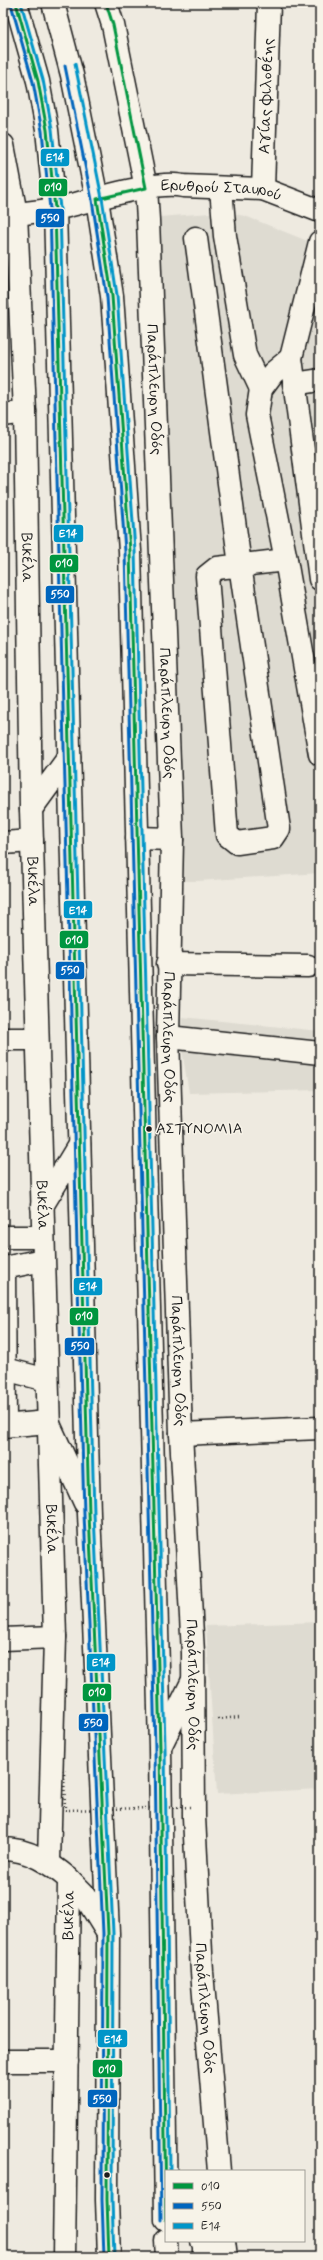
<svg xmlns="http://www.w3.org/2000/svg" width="323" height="2260" viewBox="0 0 323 2260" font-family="Mynerve,sans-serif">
<rect width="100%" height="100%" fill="#eeeae0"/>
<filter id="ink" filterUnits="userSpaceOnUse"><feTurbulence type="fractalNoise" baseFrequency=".025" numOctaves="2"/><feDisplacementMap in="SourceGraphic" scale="8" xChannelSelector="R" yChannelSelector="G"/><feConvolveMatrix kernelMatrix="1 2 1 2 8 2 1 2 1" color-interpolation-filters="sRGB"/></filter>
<g filter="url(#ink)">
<g fill="#dedbd1">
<path d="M223,212L245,216L320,246V873L198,881H182L159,217Z"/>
<path d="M182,1017L320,1031V1090L189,1093L180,1038Z"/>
<path d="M320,1622V1789L217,1794L206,1626Z"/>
</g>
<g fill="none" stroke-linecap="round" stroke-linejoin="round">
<defs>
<g id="minor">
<path id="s1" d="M106,3L113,25L146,188L148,220L172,839L168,1037L181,1434L193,1653L194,1817L202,1972L219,2171"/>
<path id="s2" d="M3,145L16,214L25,412L31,809L55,1637L49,1862"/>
<path d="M221,188L225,236L245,355L261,389"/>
<path id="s3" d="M263,189L269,3"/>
<path id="s4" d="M3,217C20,213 37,212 54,209C85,203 156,179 183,186L263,189L320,211"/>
<path d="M196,238L240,565L279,829L273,838L237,843L227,835L207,576L217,568L286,560"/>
<path d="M320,242L291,358L320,579"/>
<path d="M291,358L273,373L261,389L257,415L286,560L320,754"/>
<path d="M294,384L320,380"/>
<path d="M3,415L25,412"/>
<path d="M3,843L32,841"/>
<path d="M168,964L308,966"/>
<path d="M168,1037L320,1053"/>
<path d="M3,1039H37"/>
<path d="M3,1237H42"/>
<path d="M5,1369L47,1380"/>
<path d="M3,1426L48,1422"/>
<path d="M5,1426L4,1268L43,1260"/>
<path d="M181,1434L320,1428"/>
<path d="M3,1639L55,1637"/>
<path d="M3,1849C29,1849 50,1863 69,1879L64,2257"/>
<path d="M3,2061H67"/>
<path d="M224,2241L226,2257"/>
</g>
<g id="major">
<path d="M16,3L38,81L47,130L55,209L89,1514L108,1933L107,2200L109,2257"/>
<path d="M53,3L72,75L97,199L112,296L130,551L160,1748L166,2220"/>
<path d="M31,809L69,757"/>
<path d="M137,838L172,839"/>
<path d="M42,1206L79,1145"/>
<path d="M48,1422L85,1503"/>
<path d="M161,1745L193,1680"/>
<path d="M69,1879L83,1893L107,1932"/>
<path d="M166,2241L167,2257"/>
<path d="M202,2241L204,2245V2257"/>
</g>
</defs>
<use href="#minor" stroke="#1c1c1c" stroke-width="25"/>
<use href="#major" stroke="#1c1c1c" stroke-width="25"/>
<path stroke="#1c1c1c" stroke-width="2.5" stroke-dasharray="1 3" stroke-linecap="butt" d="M218,1719L240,1717"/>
<use href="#minor" stroke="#f7f3e8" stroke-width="22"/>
<use href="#major" stroke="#f7f3e8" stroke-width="22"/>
<path stroke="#1c1c1c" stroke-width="2.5" stroke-dasharray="1 3" stroke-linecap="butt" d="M64,1770L65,1810L192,1807"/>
<defs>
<g id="bus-1">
<path d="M16,3L38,81L47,130L55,209L89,1514L108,1933L107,2200L109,2257"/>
<path d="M106,3L113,25L146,188L97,199L112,296L130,551L160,1748L166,2220"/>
</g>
<g id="bus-2">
<path d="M11,4L33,82L42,131L50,209L84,1514L103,1933L102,2200L104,2257"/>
<path d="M65,66L92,200L107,297L125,551L155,1748L161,2220"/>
</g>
<g id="bus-3">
<path d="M21,3L43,80L52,129L60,209L94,1514L113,1933L112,2200L114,2257"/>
<path d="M75,64L102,198L117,295L135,551L165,1748L170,2171"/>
</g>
</defs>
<use href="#bus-1" stroke="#f7f3e8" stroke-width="6"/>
<use href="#bus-2" stroke="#f7f3e8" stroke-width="6"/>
<use href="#bus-3" stroke="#f7f3e8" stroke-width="6"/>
<use href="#bus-1" stroke="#00963f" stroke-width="3"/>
<use href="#bus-2" stroke="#0065bd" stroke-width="3"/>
<use href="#bus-3" stroke="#0095c8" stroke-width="3"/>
</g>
</g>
<g fill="#1c1c1c" stroke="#f7f3e8" stroke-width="1.5">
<circle cx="149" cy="1129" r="3.5"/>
<circle cx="107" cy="2175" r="3.5"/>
</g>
<g text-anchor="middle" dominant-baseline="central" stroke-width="3" stroke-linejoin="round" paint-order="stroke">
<g font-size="15" fill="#1c1c1c" stroke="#f7f3e8" text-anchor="start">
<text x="156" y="1129">ΑΣΤΥΝΟΜΙΑ</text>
</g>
<g font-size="16" fill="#1c1c1c" stroke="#f7f3e8">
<text stroke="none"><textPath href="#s3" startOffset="93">Αγίας Φιλοθέης</textPath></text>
<text stroke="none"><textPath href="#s4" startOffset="222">Ερυθρού Σταυρού</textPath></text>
<text stroke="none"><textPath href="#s1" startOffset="391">Παράπλευρη Οδός</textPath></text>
<text stroke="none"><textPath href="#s2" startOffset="414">Βικέλα</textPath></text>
<text stroke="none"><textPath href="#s1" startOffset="715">Παράπλευρη Οδός</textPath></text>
<text stroke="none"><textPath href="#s2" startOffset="738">Βικέλα</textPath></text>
<text stroke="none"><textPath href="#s1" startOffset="1039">Παράπλευρη Οδός</textPath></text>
<text stroke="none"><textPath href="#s2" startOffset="1062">Βικέλα</textPath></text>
<text stroke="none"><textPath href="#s1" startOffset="1363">Παράπλευρη Οδός</textPath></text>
<text stroke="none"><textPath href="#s2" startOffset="1386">Βικέλα</textPath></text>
<text stroke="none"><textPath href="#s1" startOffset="1687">Παράπλευρη Οδός</textPath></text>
<text transform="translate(69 1915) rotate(-89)">Βικέλα</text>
<text stroke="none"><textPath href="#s1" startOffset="2011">Παράπλευρη Οδός</textPath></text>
</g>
</g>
<g stroke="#f7f3e8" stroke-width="1.5">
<rect x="40" y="148" width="30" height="19" rx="4" fill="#0095c8"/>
<rect x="38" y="178" width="30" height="19" rx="4" fill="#00963f"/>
<rect x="35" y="208" width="30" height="20" rx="4" fill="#0065bd"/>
<rect x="53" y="524" width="31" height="19" rx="4" fill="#0095c8"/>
<rect x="49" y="554" width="30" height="19" rx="4" fill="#00963f"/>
<rect x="45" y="585" width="30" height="19" rx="4" fill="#0065bd"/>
<rect x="63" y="900" width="30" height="19" rx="4" fill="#0095c8"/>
<rect x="59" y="930" width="30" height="19" rx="4" fill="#00963f"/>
<rect x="55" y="961" width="30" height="19" rx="4" fill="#0065bd"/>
<rect x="73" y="1277" width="30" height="19" rx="4" fill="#0095c8"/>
<rect x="69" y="1307" width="30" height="19" rx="4" fill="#00963f"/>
<rect x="64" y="1337" width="31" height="19" rx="4" fill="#0065bd"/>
<rect x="86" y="1653" width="30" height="19" rx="4" fill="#0095c8"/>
<rect x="82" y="1683" width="30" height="19" rx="4" fill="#00963f"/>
<rect x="78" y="1713" width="31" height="19" rx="4" fill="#0065bd"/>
<rect x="97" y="2029" width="31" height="19" rx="4" fill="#0095c8"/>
<rect x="92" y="2059" width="31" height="19" rx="4" fill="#00963f"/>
<rect x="87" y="2089" width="31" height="19" rx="4" fill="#0065bd"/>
</g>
<g font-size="11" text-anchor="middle" font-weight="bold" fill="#fff">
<text x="55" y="161">Ε14</text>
<text x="53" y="191">010</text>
<text x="50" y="222">550</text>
<text x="68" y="537">Ε14</text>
<text x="64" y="567">010</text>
<text x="60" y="598">550</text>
<text x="78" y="914">Ε14</text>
<text x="74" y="944">010</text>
<text x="70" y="974">550</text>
<text x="88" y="1290">Ε14</text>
<text x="84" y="1320">010</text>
<text x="80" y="1350">550</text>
<text x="101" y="1666">Ε14</text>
<text x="97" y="1696">010</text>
<text x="93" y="1727">550</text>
<text x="113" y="2043">Ε14</text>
<text x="107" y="2073">010</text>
<text x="102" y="2103">550</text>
</g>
<rect width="323" height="2260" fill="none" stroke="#f7f3e8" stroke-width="16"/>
<rect x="8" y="8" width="307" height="2244" fill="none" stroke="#1c1c1c" stroke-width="1.5" filter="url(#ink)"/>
<rect x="165" y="2170" width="140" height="72" fill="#f7f3e8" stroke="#9f9d96"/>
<rect x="173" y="2183" width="20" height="6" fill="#00963f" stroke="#9f9d96"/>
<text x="201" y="2190" font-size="12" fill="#1c1c1c">010</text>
<rect x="173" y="2203" width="20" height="6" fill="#0065bd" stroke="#9f9d96"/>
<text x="201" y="2210" font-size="12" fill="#1c1c1c">550</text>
<rect x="173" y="2223" width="20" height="6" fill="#0095c8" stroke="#9f9d96"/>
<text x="201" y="2230" font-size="12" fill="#1c1c1c">Ε14</text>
</svg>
